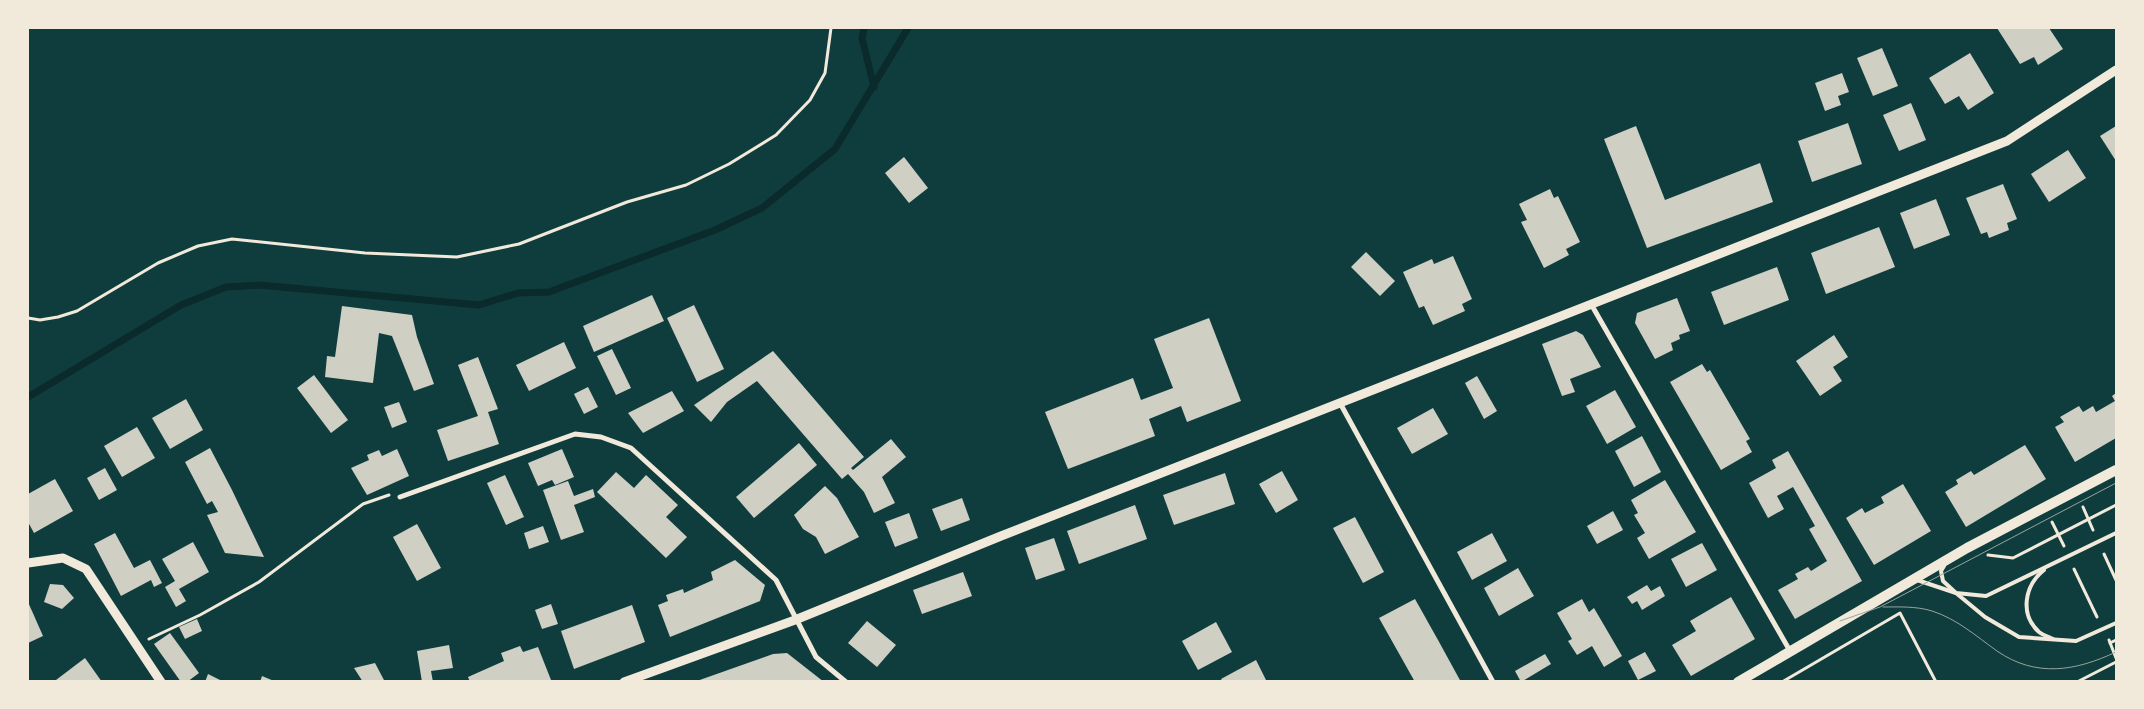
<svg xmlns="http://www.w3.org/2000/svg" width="2144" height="709" viewBox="0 0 2144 709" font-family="Karla,sans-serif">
<rect width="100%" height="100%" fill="#0f3d3e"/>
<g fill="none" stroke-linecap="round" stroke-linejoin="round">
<g stroke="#0a2a2b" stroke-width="7">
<path d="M864,28L862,38L874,87"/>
<path d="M28,397L181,305L226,287L259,285L479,305L518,293L549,292L715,230L762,208L835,149L908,28"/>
</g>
</g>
<g fill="#cfcfc3">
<path d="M1997,28H2049L2063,49L2038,65L2034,57L2020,64Z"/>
<path d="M1882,48L1898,86L1873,96L1857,58Z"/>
<path d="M1970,53L1994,93L1968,110L1959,96L1945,104L1929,78Z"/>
<path d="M1842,73L1849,92L1838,96L1841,105L1825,111L1815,83Z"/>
<path d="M1911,103L1926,140L1899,151L1883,115Z"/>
<path d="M1848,123L1862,164L1812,182L1798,141Z"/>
<path d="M1636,126L1665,200L1760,163L1773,202L1647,248L1604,139Z"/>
<path d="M2116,126V161L2100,136Z"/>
<path d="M2068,150L2086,178L2049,202L2031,174Z"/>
<path d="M904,157L928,188L909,203L885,173Z"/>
<path d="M2003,184L2017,219L2007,223L2009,230L1989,238L1987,232L1981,234L1966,198Z"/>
<path d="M1550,189L1554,198L1558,196L1580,242L1566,249L1569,255L1544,268L1521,222L1527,220L1519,204Z"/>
<path d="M1936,199L1950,235L1914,249L1900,213Z"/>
<path d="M1879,227L1895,267L1826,294L1811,253Z"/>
<path d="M1366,252L1395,281L1380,296L1351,267Z"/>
<path d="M1453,256L1472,299L1462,304L1465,311L1433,325L1424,306L1419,308L1403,272L1432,259L1434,264Z"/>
<path d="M1777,267L1789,300L1724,325L1711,292Z"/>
<path d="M652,295L664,321L594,352L583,326Z"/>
<path d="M1677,298L1690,331L1679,335L1680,339L1671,343L1673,350L1655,359L1635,323L1637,313Z"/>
<path d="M694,305L724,369L697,382L667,318Z"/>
<path d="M342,306L412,315L417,337L434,384L414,391L392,336L379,333L373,383L325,377L327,356L335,357Z"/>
<path d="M1209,318L1241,401L1187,422L1181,406L1149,419L1155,436L1068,469L1045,412L1133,378L1141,400L1173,388L1154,339Z"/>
<path d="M1576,331L1583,335L1601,367L1570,379L1575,392L1562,396L1542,344Z"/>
<path d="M1834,335L1848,357L1833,367L1842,381L1820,396L1796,361Z"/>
<path d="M564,342L576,368L529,391L516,365Z"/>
<path d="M612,349L631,388L616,395L597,356Z"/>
<path d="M773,351L864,457L851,468L853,470L891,439L906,457L882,477L895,503L874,513L864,492L848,474L842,479L757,381L727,402L711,422L694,405Z"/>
<path d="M478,357L498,409L488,412L499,444L448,461L437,430L478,416L458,365Z"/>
<path d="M1702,364L1707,372L1710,370L1750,439L1746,441L1752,452L1721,470L1670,382Z"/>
<path d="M314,375L348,420L331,433L297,388Z"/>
<path d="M1477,376L1497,411L1484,419L1465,383Z"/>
<path d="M588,387L598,407L584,414L574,394Z"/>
<path d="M1615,390L1636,427L1607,444L1586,406Z"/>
<path d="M672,391L684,411L643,433L628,413Z"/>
<path d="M2116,393V438L2075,462L2055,427L2064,422L2060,417L2079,406L2083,412L2093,406L2096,412L2115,401L2112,396Z"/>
<path d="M186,399L203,430L170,449L152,418Z"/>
<path d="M399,402L407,422L392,428L384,407Z"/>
<path d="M1433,408L1448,434L1412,454L1397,428Z"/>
<path d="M137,427L155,458L122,477L104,446Z"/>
<path d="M1642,436L1661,472L1634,487L1615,451Z"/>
<path d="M799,443L817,465L754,518L736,497Z"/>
<path d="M2025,445L2046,479L1966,527L1945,492L1958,484L1956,480L1971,471L1974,475Z"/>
<path d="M210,448L232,490L264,557L225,553L207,515L218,512L212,501L207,504L185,462Z"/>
<path d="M397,449L409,476L367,495L351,468L369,460L367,455L379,450L382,456Z"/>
<path d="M562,449L574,477L555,485L552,480L538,486L528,463Z"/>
<path d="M1788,451L1862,581L1795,619L1778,590L1798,579L1795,574L1808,567L1811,571L1827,561L1809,529L1815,526L1793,487L1777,496L1784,509L1768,518L1749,483L1776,468L1772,460Z"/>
<path d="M105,468L117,490L99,500L87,478Z"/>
<path d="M1282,471L1298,500L1276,513L1259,484Z"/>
<path d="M616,472L634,488L646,475L678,505L666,517L687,537L666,558L597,492Z"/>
<path d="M1225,473L1235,504L1174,525L1163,495Z"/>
<path d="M505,475L524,517L506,525L487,483Z"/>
<path d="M55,479L73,511L34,533L28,522V494Z"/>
<path d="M1665,480L1696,532L1649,559L1637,538L1645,533L1634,515L1638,513L1631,500Z"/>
<path d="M568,481L574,496L593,489L595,497L574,505L584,532L561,540L543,490Z"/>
<path d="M1903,484L1931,531L1874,565L1846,518L1862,508L1865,513L1884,503L1881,497Z"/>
<path d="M825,486L837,498L859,537L825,554L816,537L803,529L794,515Z"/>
<path d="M962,498L970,520L941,531L932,509Z"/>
<path d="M1135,505L1147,539L1079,564L1067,531Z"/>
<path d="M1613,511L1623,530L1597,544L1587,526Z"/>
<path d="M909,513L918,538L895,547L885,522Z"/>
<path d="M1355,517L1384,572L1363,583L1333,528Z"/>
<path d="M417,524L441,568L417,581L393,537Z"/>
<path d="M543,526L549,542L529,549L524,533Z"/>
<path d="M115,533L134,568L150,560L162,583L154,587L151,580L121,596L94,544Z"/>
<path d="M1492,533L1507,561L1472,580L1457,552Z"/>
<path d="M1054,538L1065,570L1036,580L1025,548Z"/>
<path d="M193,542L209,572L179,589L186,601L176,607L165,587L175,581L162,559Z"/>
<path d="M1702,543L1717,570L1686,587L1671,559Z"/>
<path d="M735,560L765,585L760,601L670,637L658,605L668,601L666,595L683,589L684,593L713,580L711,572Z"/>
<path d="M1518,568L1534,596L1499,616L1484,588Z"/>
<path d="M963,572L972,596L922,614L913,590Z"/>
<path d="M50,584L63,585L74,598L62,609L44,602Z"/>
<path d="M1647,585L1651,591L1660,586L1665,596L1642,610L1637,601L1632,604L1627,597Z"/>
<path d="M1731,597L1755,639L1691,676L1672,645L1696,631L1690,621Z"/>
<path d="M1415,599L1438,640L1461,682H1415L1379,618Z"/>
<path d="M1582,599L1589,612L1594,608L1622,656L1604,667L1592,646L1577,655L1568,641L1572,639L1557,613Z"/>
<path d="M28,602L43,636L28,643Z"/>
<path d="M551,604L558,624L542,629L535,610Z"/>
<path d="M632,605L645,642L574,669L561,631Z"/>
<path d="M197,619L202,631L185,639L179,627Z"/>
<path d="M867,621L896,645L877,667L848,643Z"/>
<path d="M1216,622L1232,652L1198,670L1182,641Z"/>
<path d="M170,633L199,673L187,682H181L154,644Z"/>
<path d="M449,645L453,668L431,671L433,682H422L417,651Z"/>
<path d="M520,646L523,652L538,647L551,680L470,682L468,677L504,661L501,653Z"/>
<path d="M1645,652L1656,671L1638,680L1628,661Z"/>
<path d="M787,653L824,682H694L773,654Z"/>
<path d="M1545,654L1551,664L1521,682L1515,671Z"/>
<path d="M85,658L102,682H57L56,680Z"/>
<path d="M1256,660L1267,682H1223L1221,679Z"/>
<path d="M375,663L385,682H363L354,668Z"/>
<path d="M208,674L224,682H205Z"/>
<path d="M262,676L274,681V682H260Z"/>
</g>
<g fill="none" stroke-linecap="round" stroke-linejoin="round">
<g stroke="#f1e9da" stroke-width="3">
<path d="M28,318L40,320L58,317L77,311L158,263L198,246L232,239L365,253L457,257L519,244L627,202L686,185L729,164L776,135L810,100L825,73L831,28"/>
<path d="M2083,507L2093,530"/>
<path d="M2052,522L2064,546"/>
<path d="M2104,554L2116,580"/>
<path d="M1988,555L2013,558L2116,505"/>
<path d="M2074,569L2097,617"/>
<path d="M149,639L200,615L259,582L363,504L389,495"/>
<path d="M2109,640L2116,658"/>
<path d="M2110,643L2116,640"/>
<path d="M1782,682L1900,613L1936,682"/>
<path d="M2077,682L2116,662"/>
</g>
<g stroke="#f1e9da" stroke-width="4">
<path d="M1944,566L1941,571L1943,581L1956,593L1985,617L2019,637L2076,641L2116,623"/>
<path d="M2044,570C2025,585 2019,614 2039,632C2043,635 2049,637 2053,639"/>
<path d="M1917,580L1956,593L1986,596L2116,533"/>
</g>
<g stroke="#f1e9da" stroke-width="5">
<path d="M1591,304L1790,651"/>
<path d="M1340,403L1493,682"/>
<path d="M400,497L575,434L601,437L631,448L776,580L816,657L846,682"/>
</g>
<g stroke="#f1e9da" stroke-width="9">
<path d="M28,563L63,558L86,569L161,682"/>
<path d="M624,682L795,620L1001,536L2007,141L2116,70"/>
</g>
<path stroke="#f1e9da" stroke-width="10" d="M1738,682L1967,548L2116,470"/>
<g stroke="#97a49c" stroke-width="1">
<path d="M1883,607C1899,607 1916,606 1932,611C1957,619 1976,636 1997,651C2036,678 2076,671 2116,652"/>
<path d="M1840,621L1880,607L2116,483"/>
</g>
</g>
<rect width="2144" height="709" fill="none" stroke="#f1e9da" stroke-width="58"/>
</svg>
